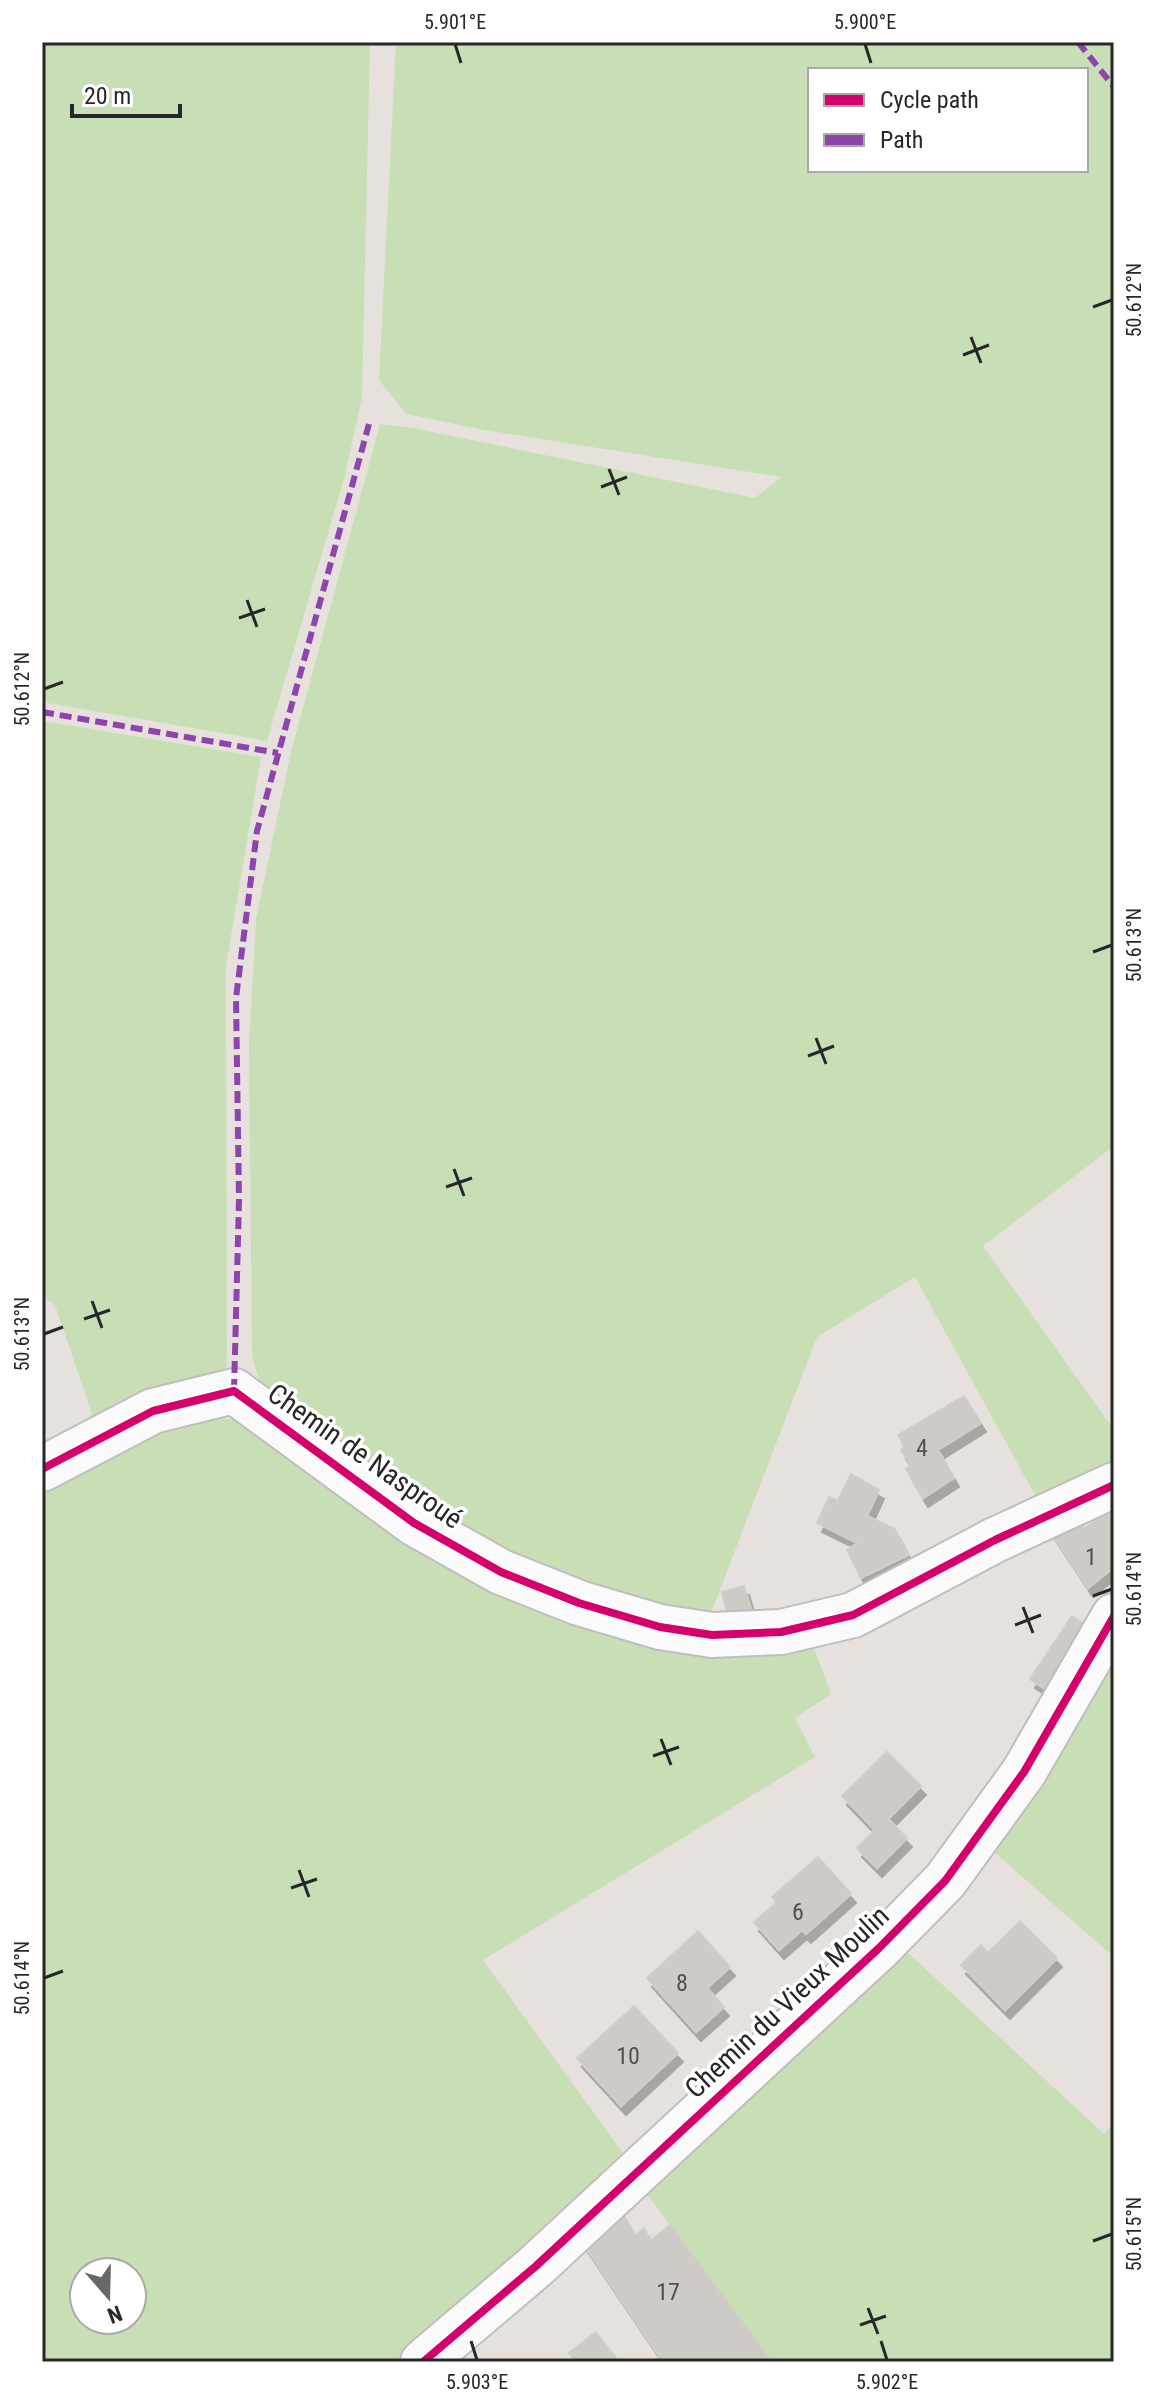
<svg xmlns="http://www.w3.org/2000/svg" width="1156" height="2404" viewBox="0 0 1156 2404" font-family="'Roboto Condensed',sans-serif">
<defs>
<filter id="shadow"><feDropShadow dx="5" dy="9" stdDeviation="0" flood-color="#0004"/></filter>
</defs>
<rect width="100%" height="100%" fill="#e6e1dc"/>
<g fill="#c8dfb6" fill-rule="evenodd">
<path d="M42,42H370L362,397L345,475L267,741L42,702Z"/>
<path d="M396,42H1114V1146L983,1246L1114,1430V1462L1036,1497L915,1277L817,1337L708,1621L634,1607L443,1520L261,1386L252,1356L249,1044L256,919L291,752L380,424L413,428L755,498L781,477L484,430L406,414L379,380ZM810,70H1086V170H810Z"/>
<path d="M42,721L261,757L226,966L227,1367L95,1423L55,1305L42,1296Z"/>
<path d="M193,1415L256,1422L535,1601L809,1634L831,1694L795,1718L815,1757L483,1960L628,2160L398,2362H42V1481ZM84,2272H132V2320H84Z"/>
<path d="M1114,1653V1957L985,1844L1065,1748Z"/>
<path d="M903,1948L1104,2134L1114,2123V2362H772L644,2190L780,2072Z"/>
</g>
<g fill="#cecbc7" stroke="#d0cdc9" stroke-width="2" filter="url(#shadow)">
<path d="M964,1396L981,1423L938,1450L954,1478L923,1498L906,1469L911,1465L901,1450L905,1446L898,1435Z"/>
<path d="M851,1474L879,1490L867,1516L895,1529L908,1555L861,1578L847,1550L858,1543L817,1523L829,1497L838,1501Z"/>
<path d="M1114,1506V1570L1113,1568L1088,1588L1049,1529L1078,1518L1084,1529Z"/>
<path d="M744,1586L751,1609L728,1616L722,1592Z"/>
<path d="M1072,1616L1094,1630L1055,1696L1030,1679Z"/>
<path d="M887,1752L921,1786L888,1819L907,1838L877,1868L857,1848L875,1830L842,1796Z"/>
<path d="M818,1857L851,1894L806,1934L802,1930L779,1950L754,1922L777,1902L772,1897Z"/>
<path d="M1020,1921L1057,1958L1005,2010L961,1965L981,1945L988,1953Z"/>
<path d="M698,1931L730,1967L707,1988L724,2007L696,2032L647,1978Z"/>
<path d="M634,2006L678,2053L621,2106L577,2058Z"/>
<path d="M622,2213L636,2236L644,2228L650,2241L670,2225L772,2362H663L582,2242Z"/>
<path d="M596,2332L619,2362H576L569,2353Z"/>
</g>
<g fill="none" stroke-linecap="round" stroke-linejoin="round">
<defs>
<g id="minor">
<path d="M42,1469L153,1411L234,1391L414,1523L501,1572L579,1603L660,1627L712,1635L781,1632L853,1615L995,1540L1114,1485"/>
<path d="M423,2362L536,2266L878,1949L945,1881L1024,1772L1114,1616"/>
</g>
</defs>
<use href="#minor" stroke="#bfbdbd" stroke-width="48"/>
<use href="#minor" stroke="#fbfafa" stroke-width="44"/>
<g stroke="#8e44ad" stroke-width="6" stroke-dasharray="12 6" stroke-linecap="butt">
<path d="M1078,42L1114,87"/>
<path d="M42,712L278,753"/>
<path d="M234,1391L239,1200L236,998L257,831L369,424"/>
</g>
<defs>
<g id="cycleway">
<path d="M42,1469L153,1411L234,1391L414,1523L501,1572L579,1603L660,1627L712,1635L781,1632L853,1615L995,1540L1114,1485"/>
<path d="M423,2362L536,2266L878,1949L945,1881L1024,1772L1114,1616"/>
</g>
</defs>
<use href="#cycleway" stroke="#fff" stroke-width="13"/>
<use href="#cycleway" stroke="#d6006c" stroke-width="8"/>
</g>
<path fill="none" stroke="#272727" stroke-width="3" d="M455,44L461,63M865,44L871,63M1093,307L1112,300M971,337L981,363M963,355L989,345M609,469L619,495M601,487L627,477M247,600L257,627M239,618L265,609M44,689L63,682M1093,952L1112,945M816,1038L826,1064M808,1056L834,1046M454,1169L464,1196M446,1187L472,1178M92,1301L102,1328M84,1319L110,1310M44,1334L63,1327M1093,1596L1112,1589M1023,1607L1033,1633M1015,1625L1041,1615M661,1739L671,1765M653,1756L679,1747M299,1870L309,1897M291,1888L317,1879M44,1978L63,1971M1093,2241L1112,2234M868,2308L878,2334M860,2325L886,2316M471,2341L477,2360M881,2341L887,2360"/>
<g text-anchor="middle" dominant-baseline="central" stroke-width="7" stroke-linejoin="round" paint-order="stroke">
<g font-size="24" fill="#525150">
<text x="922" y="1448">4</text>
<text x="1091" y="1557">1</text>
<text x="798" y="1912">6</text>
<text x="682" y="1983">8</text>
<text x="628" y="2056">10</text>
<text x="668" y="2292">17</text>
</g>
<g font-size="28" fill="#272727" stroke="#fff">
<text transform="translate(365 1456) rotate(35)">Chemin de Nasproué</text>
<text transform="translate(787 2002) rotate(-43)">Chemin du Vieux Moulin</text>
</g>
</g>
<rect width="1156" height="2404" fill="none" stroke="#ffffff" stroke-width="88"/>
<rect x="808" y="68" width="280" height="104" fill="#ffffff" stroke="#a9a9a9" stroke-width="2"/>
<rect x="824" y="94" width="40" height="12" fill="#d6006c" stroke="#a9a9a9" stroke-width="2"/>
<text x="880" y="108" font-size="24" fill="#272727">Cycle path</text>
<rect x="824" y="134" width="40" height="12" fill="#8e44ad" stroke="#a9a9a9" stroke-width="2"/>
<text x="880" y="148" font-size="24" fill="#272727">Path</text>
<g transform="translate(108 2296) rotate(160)"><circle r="38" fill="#ffffff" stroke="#a9a9a9" stroke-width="2"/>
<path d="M0-6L14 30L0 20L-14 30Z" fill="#6a6866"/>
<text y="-12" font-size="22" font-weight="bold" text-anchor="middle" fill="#272727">N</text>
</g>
<path d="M72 104v12h108v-12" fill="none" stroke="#272727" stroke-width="4"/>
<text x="84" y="104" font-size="24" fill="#272727" stroke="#ffffff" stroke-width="6" paint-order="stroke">20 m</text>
<rect x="44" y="44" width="1068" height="2316" fill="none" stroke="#272727" stroke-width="3"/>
<g font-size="20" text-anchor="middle" fill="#272727">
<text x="455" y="29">5.901°E</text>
<text x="865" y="29">5.900°E</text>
<text transform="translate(1134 300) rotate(-90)" y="7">50.612°N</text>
<text transform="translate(22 689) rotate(-90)" y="7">50.612°N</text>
<text transform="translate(1134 945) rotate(-90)" y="7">50.613°N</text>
<text transform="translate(22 1334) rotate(-90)" y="7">50.613°N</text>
<text transform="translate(1134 1589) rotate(-90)" y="7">50.614°N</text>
<text transform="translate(22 1978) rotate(-90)" y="7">50.614°N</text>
<text transform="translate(1134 2234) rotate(-90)" y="7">50.615°N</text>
<text x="477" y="2389">5.903°E</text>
<text x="887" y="2389">5.902°E</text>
</g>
</svg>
